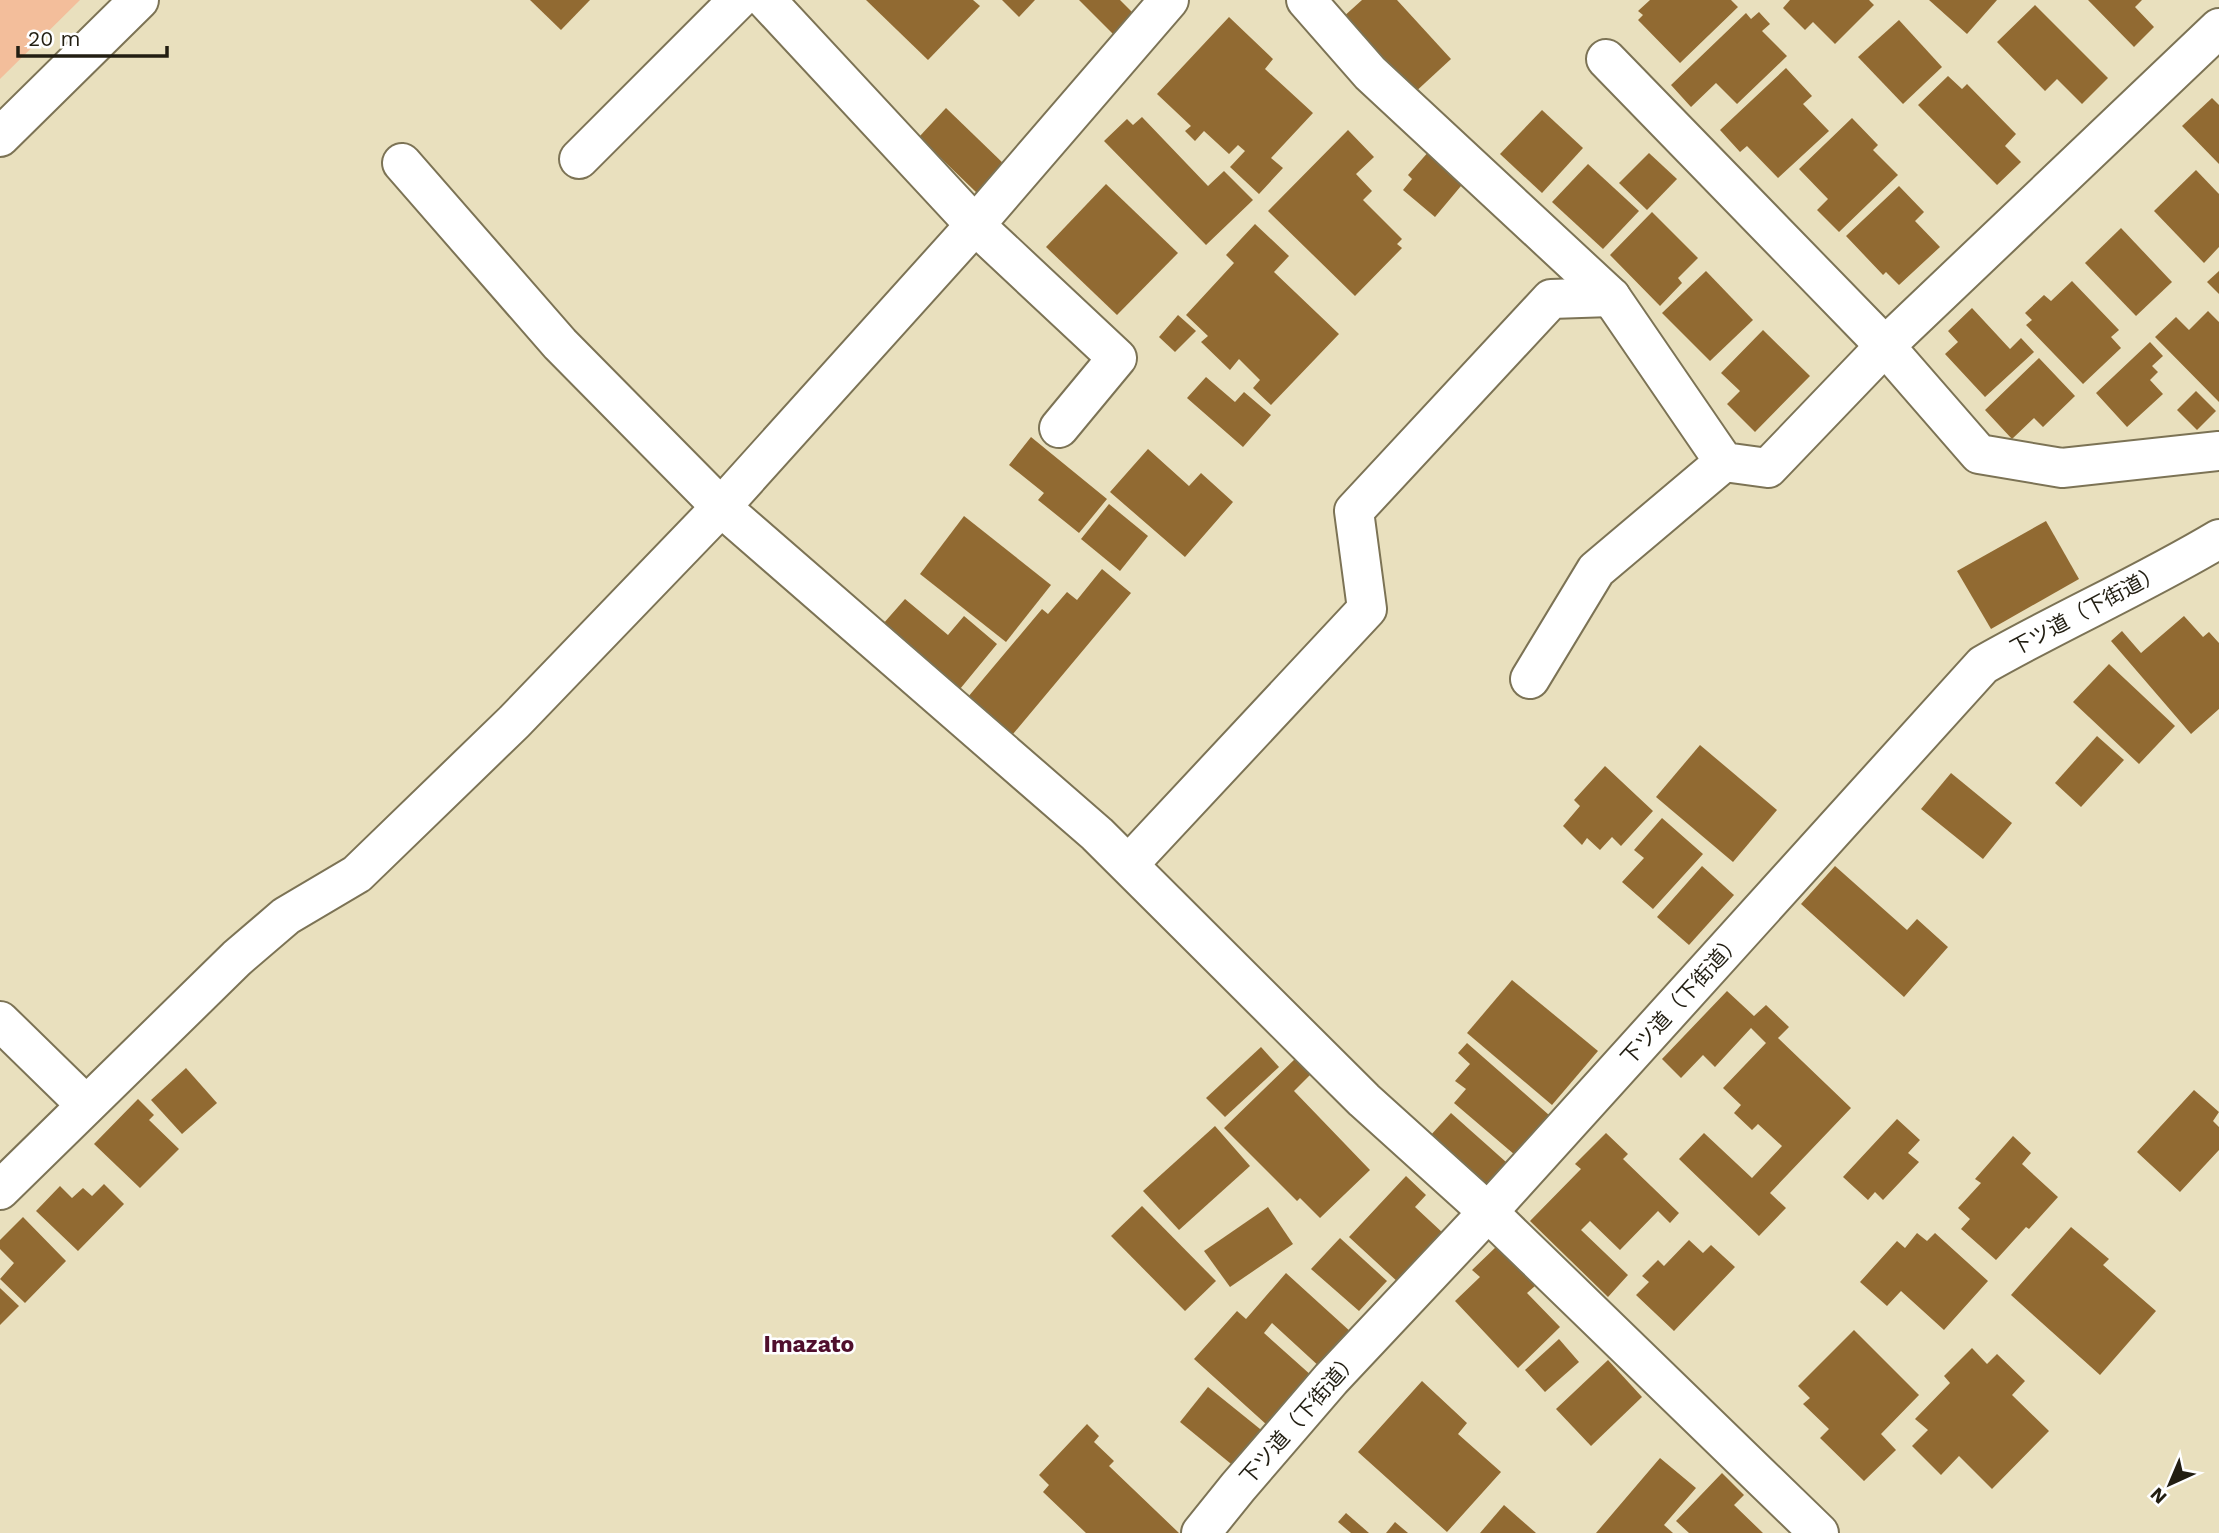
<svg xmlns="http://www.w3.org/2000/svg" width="2219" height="1533" viewBox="0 0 2219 1533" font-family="'Work Sans','Noto Sans JP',sans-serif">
<rect width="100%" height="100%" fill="#e9e0be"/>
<path fill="#f3be9b" d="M0,0H80L0,79Z"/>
<g fill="#916a32">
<path d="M530,0H590L561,30Z"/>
<path d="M866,0H973L980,6L928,60Z"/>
<path d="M1002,0H1035L1019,17Z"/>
<path d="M1079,0H1120L1134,14L1114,35Z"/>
<path d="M1362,0H1397L1451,59L1412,95L1342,18Z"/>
<path d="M1650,0H1731L1738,7L1680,63L1638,20L1643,15L1638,11Z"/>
<path d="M1790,0H1869L1874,5L1835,44L1813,22L1805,30L1783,8Z"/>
<path d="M1929,0H1997L1967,34Z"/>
<path d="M2088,0H2142L2135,7L2154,27L2134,47Z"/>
<path d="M2035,5L2108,78L2082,104L2057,79L2045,91L1997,42Z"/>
<path d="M1759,12L1770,24L1762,31L1787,56L1737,104L1716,83L1691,107L1671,85L1746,13L1751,19Z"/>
<path d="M1229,17L1273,59L1265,69L1313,113L1271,158L1283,168L1259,194L1230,167L1245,151L1238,145L1229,154L1204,131L1195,141L1185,131L1191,126L1157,94Z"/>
<path d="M1899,20L1942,67L1903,104L1858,57Z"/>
<path d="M1786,68L1812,96L1803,104L1829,131L1778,178L1747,146L1740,152L1720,130Z"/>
<path d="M1948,76L1962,89L1967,84L2016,134L2005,146L2021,162L1997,185L1918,105Z"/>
<path d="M2212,98L2219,105V164L2182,126Z"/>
<path d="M946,108L1005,165L977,193L919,137Z"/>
<path d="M1542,110L1583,148L1542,193L1500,154Z"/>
<path d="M1142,117L1208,186L1224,171L1253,200L1206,245L1104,141L1127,119L1133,125Z"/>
<path d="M1852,118L1878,145L1873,150L1898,175L1839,232L1817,210L1828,199L1799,169Z"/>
<path d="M1348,130L1374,157L1356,174L1372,191L1363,200L1402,239L1397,244L1402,248L1355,296L1268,211Z"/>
<path d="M1430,150L1466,180L1435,217L1403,190L1412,179L1408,175Z"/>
<path d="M1649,153L1677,179L1647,210L1619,183Z"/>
<path d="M1588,164L1639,211L1603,249L1552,202Z"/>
<path d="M2196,170L2219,194V247L2204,263L2154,211Z"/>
<path d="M1106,184L1178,253L1117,315L1046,247Z"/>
<path d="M1899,186L1924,212L1915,221L1940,247L1899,285L1886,272L1883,275L1846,236Z"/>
<path d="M1652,212L1698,258L1678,278L1682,283L1660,306L1610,255Z"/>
<path d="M1255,224L1289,256L1274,272L1339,334L1271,405L1253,388L1260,380L1239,359L1230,370L1201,342L1208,336L1186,315L1234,263L1226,255Z"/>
<path d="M2121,228L2172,282L2136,316L2085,263Z"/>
<path d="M1706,271L1753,320L1710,361L1662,313Z"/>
<path d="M2219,271V294L2207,282Z"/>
<path d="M2072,281L2119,330L2111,337L2121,348L2083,384L2026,325L2032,320L2025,313L2044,295L2051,301Z"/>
<path d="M1972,308L2010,349L2021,338L2034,352L1985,397L1945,354L1958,342L1948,331Z"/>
<path d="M2208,311L2219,322V402L2155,337L2176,317L2189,330Z"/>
<path d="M1178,315L1196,331L1175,352L1159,337Z"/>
<path d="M1763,330L1810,376L1755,432L1727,404L1740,391L1721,373Z"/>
<path d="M2150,342L2163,356L2152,366L2158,372L2150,380L2163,394L2127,427L2096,393Z"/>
<path d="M2039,358L2075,396L2043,427L2034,418L2012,439L1985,410Z"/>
<path d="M1206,377L1235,402L1244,392L1271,415L1243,447L1187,398Z"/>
<path d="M2196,391L2216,411L2197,430L2177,410Z"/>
<path d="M1031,437L1107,499L1079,533L1038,500L1044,493L1009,465Z"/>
<path d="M1148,449L1189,486L1201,473L1233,502L1185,557L1110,492Z"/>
<path d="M1109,504L1148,536L1120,571L1081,539Z"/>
<path d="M964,516L1051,585L1006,642L920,574Z"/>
<path d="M2046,521L2079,579L1991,629L1957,571Z"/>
<path d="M1102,569L1131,593L1013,734L968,697L1042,609L1048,614L1067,592L1077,600Z"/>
<path d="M905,599L948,635L964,616L997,644L960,689L883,624Z"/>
<path d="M2184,616L2203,637L2209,632L2219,643V709L2191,734L2111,641L2122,631L2141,653Z"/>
<path d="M2109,664L2175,726L2139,764L2073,702Z"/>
<path d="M2097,736L2124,760L2081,807L2055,783Z"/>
<path d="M1700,745L1777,810L1733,862L1656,797Z"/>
<path d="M1605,766L1653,811L1621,846L1612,837L1600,850L1587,838L1582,845L1563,826L1580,806L1574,800Z"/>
<path d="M1951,773L2012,823L1983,859L1921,809Z"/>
<path d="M1662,818L1703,854L1653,909L1622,882L1644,858L1634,850Z"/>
<path d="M1702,866L1734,895L1689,945L1657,917Z"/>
<path d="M1835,866L1907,930L1917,919L1948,947L1904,997L1801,904Z"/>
<path d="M1512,980L1598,1051L1552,1105L1467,1033Z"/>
<path d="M1727,991L1754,1016L1766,1005L1789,1027L1778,1038L1851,1108L1770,1193L1786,1208L1759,1236L1679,1159L1704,1133L1752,1178L1782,1146L1758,1124L1752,1130L1734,1113L1741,1105L1723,1088L1766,1043L1751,1028L1715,1067L1703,1055L1681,1078L1662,1059Z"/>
<path d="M1467,1043L1549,1115L1515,1155L1454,1103L1466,1089L1455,1081L1470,1064L1458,1053Z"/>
<path d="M1261,1047L1279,1067L1225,1117L1206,1098Z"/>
<path d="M1298,1056L1313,1072L1294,1091L1370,1170L1320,1218L1300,1198L1297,1201L1224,1128Z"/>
<path d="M186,1068L217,1103L182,1134L151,1100Z"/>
<path d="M2194,1090L2219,1112L2213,1121L2219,1127V1150L2180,1192L2137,1152Z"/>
<path d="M138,1099L154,1115L149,1120L179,1149L140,1188L94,1144Z"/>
<path d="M1451,1113L1506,1162L1473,1199L1430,1136Z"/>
<path d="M1897,1119L1920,1140L1908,1153L1919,1162L1883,1200L1875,1192L1868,1200L1843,1177Z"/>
<path d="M1215,1126L1250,1166L1179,1230L1143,1191Z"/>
<path d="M1606,1133L1628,1154L1623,1159L1679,1213L1670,1223L1658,1211L1620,1250L1590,1221L1581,1230L1628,1275L1608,1297L1530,1221L1581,1169L1575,1164Z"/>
<path d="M2013,1136L2031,1153L2022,1164L2058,1197L2029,1229L2026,1227L1996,1260L1961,1229L1970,1219L1958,1208L1981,1183L1975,1179Z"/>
<path d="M1406,1176L1426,1195L1415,1207L1444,1234L1399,1283L1349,1237Z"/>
<path d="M104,1184L124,1204L78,1251L36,1211L60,1186L72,1198L83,1188L92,1196Z"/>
<path d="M1142,1206L1216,1281L1185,1311L1111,1236Z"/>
<path d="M1268,1207L1293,1244L1230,1287L1204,1251Z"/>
<path d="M23,1217L66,1261L25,1303L0,1279L14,1263L0,1249V1240Z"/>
<path d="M2071,1227L2109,1259L2103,1265L2156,1311L2100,1375L2011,1295Z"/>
<path d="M1917,1233L1927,1241L1935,1233L1988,1281L1944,1330L1901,1291L1887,1306L1860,1282L1897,1241L1905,1248Z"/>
<path d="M1340,1238L1387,1281L1359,1311L1311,1269Z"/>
<path d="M1689,1240L1703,1253L1711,1245L1735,1267L1674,1331L1636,1295L1649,1282L1642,1276L1658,1260L1664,1266Z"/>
<path d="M1497,1246L1535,1286L1527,1293L1560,1327L1518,1368L1455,1301L1480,1277L1472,1270Z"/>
<path d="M1286,1273L1352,1333L1321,1368L1272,1323L1264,1333L1312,1376L1267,1425L1194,1359L1237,1311L1246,1319Z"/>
<path d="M0,1288L19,1306L0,1325Z"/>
<path d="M1854,1330L1919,1395L1881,1434L1896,1450L1864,1481L1820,1438L1829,1429L1803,1404L1810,1398L1798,1386Z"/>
<path d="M1559,1339L1579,1362L1545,1392L1525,1370Z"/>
<path d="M1972,1348L1987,1364L1997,1354L2025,1381L2012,1395L2049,1431L1992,1489L1959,1456L1941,1475L1912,1446L1928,1430L1915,1419L1950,1383L1944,1376Z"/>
<path d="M1608,1360L1642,1397L1591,1446L1556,1409Z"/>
<path d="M1422,1381L1467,1423L1458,1434L1501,1472L1447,1532L1358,1452Z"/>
<path d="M1208,1387L1265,1433L1236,1468L1180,1422Z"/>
<path d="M1087,1424L1099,1436L1094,1442L1114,1461L1109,1466L1179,1533H1086L1043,1492L1049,1485L1039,1475Z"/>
<path d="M1660,1458L1696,1488L1664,1525L1673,1533H1596Z"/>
<path d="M1722,1473L1744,1495L1734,1505L1763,1533H1689L1676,1521Z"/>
<path d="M1504,1505L1536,1533H1480Z"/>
<path d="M1346,1513L1369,1533H1351L1338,1522Z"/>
<path d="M1395,1522L1408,1533H1386Z"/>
</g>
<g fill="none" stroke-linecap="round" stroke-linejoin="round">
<defs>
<g id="minor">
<path d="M766,0L975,225L1117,358L1059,428"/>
<path d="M1306,0L1370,73L1611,297L1724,462L1768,468L1885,346L2219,28"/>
<path d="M1606,59L1885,346L1979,454L2062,468L2219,451"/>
<path d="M579,159L738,0"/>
<path d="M402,163L560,344L721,507L1097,834L1364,1100L1488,1212L1819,1533"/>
<path d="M1530,679L1596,570L1724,462"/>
<path d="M1129,864L1367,609L1354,511L1551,299L1611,297"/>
<path d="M0,1021L86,1105"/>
<path d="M0,1190L237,958L286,916L357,874L514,722L721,507L975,225L1169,0"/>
<path d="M1201,1533L1238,1487L1331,1379L1488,1212L1983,665C2060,621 2142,585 2219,539"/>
</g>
<path id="trunk" d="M0,137L139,0"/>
</defs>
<use href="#minor" stroke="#7c7355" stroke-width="42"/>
<use href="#trunk" stroke="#7c7355" stroke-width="42"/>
<use href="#minor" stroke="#fff" stroke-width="38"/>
<use href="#trunk" stroke="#fff" stroke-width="38"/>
</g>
<g text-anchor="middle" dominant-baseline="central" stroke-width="5" stroke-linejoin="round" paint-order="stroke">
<g font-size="21" fill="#221e12" stroke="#fff">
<text transform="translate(2086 610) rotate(-28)">下ツ道（下街道）</text>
<text transform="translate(1681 999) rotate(-48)">下ツ道（下街道）</text>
<text transform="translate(1299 1418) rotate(-49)">下ツ道（下街道）</text>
</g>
<g font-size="23" font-weight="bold" fill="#500f2d" stroke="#fff">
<text x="809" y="1344">Imazato</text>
</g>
</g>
<g transform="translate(2170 1484) rotate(224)" stroke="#ffffff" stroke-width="5" paint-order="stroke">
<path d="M0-5L12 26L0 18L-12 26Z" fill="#221e12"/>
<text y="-10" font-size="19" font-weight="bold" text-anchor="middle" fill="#221e12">N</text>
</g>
<path d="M18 46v10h149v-10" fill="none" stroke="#221e12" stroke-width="3.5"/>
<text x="28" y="46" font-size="21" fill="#221e12" stroke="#ffffff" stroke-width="5" paint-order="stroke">20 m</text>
</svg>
